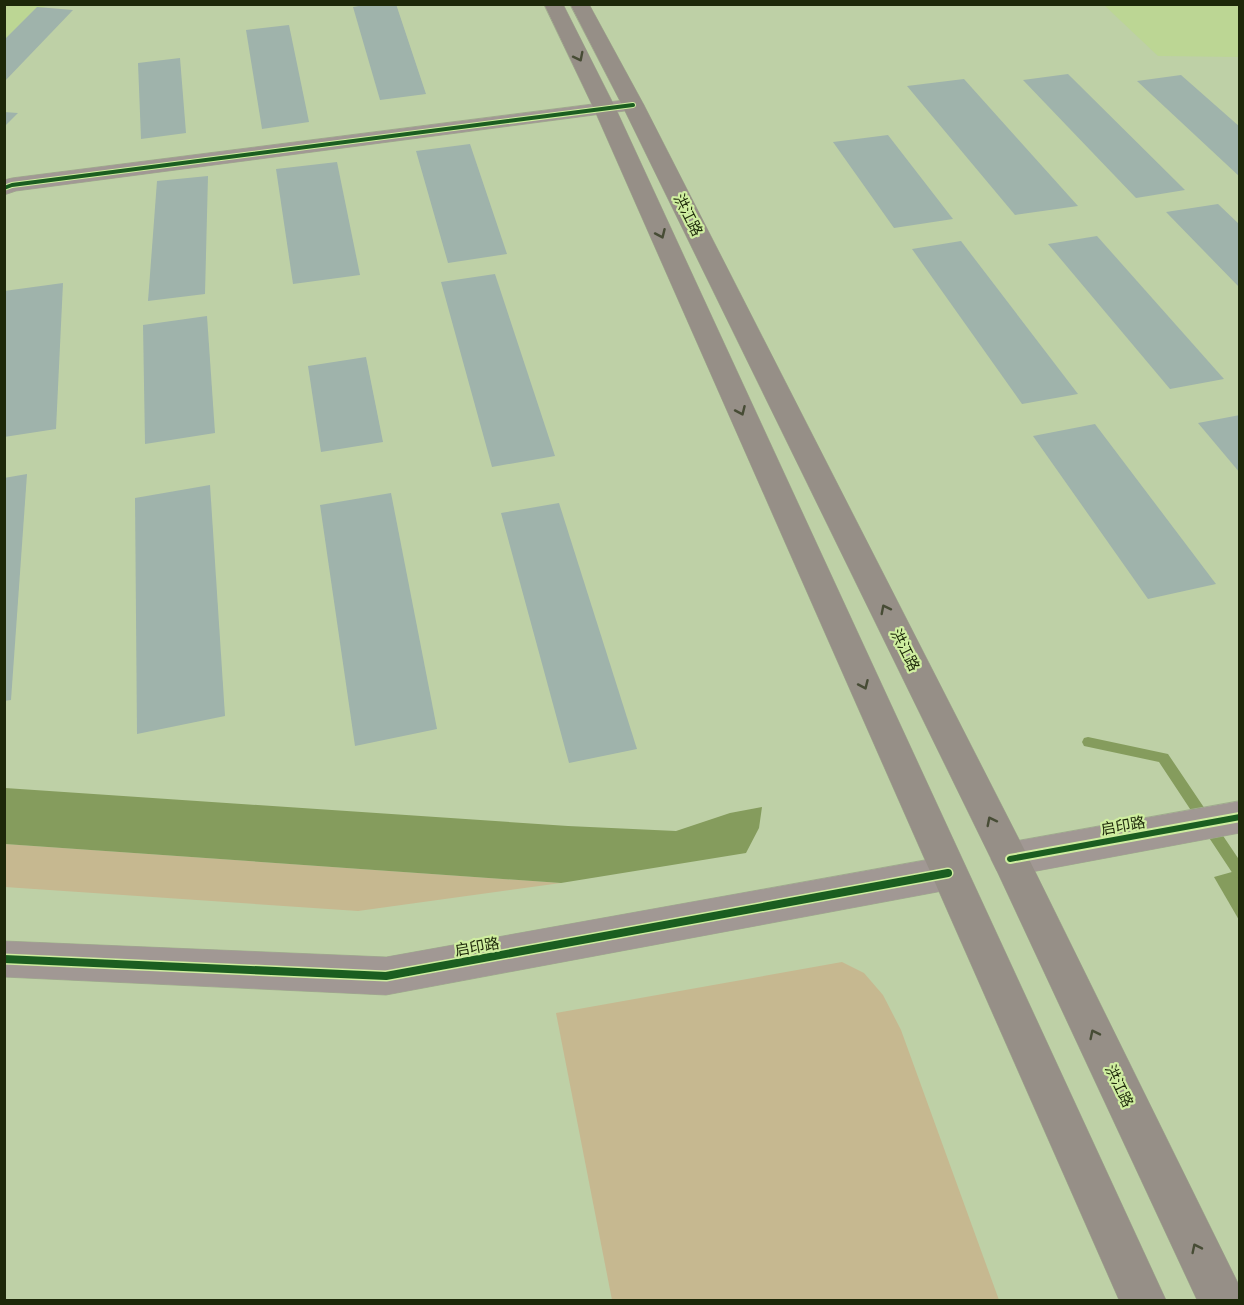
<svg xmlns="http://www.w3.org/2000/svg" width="1244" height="1305" viewBox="0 0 1244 1305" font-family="Rubik,'Noto Sans SC',sans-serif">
<rect width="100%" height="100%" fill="#bed0a6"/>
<g fill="#bcd694">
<path d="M5,5H46L5,46Z"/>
<path d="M1104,5H1239V57L1158,56Z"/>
</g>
<g fill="#c6b890">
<path d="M5,844L561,883L358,911L5,887Z"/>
<path d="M842,962L864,973L883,995L901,1030L999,1300H612L556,1013Z"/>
</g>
<g fill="#859c5d">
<path d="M5,788L568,826L676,831L730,813L762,807L759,828L746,853L561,883L5,844Z"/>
<path d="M1239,870H1240L1239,920L1214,877Z"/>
</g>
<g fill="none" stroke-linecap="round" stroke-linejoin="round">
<path fill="#859c5d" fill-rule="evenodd" d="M1088,737L1168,754L1240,861V879L1235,877L1159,762L1084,746L1082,742L1084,738Z"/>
</g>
<g fill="#9fb3ab">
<path d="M370,4H396L426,94L380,100L353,7Z"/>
<path d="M37,7L73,10L4,82V40Z"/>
<path d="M289,25L309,122L262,129L246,30Z"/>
<path d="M180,58L186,133L141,139L138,63Z"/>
<path d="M1068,74L1185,190L1136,198L1023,80Z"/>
<path d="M1181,75L1240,127V177L1137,81Z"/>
<path d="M964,79L1078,206L1015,215L907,86Z"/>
<path d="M4,112L18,113L4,127Z"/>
<path d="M888,135L953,219L894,228L833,142Z"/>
<path d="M470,144L507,254L448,263L416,151Z"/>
<path d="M337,162L360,275L293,284L276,169Z"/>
<path d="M208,176L205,294L148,301L157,181Z"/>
<path d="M1218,204L1240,225V288L1166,212Z"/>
<path d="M1097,236L1224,379L1170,389L1048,244Z"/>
<path d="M961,241L1078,394L1022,404L912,249Z"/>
<path d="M495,274L555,456L492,467L441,282Z"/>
<path d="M63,283L56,429L4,437V291Z"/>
<path d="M207,316L215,433L145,444L143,325Z"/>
<path d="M366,357L383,442L321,452L308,366Z"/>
<path d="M1240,415V473L1198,423Z"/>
<path d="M1095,424L1216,584L1148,599L1033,436Z"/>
<path d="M27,474L11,700L4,701V478Z"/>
<path d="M210,485L225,716L137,734L135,498Z"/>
<path d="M391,493L437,729L355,746L320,505Z"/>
<path d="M559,503L637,749L569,763L501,513Z"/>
</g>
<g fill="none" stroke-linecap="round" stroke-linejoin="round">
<defs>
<g id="minor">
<path d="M633,99L640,101L644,105L640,109L16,191L4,195V180L12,178Z"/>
<path d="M1240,801V833L1010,876L997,871L991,859L997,847L1010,842Z"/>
<path d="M948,856L961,861L967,873L961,885L948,890L386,995L4,977V941L386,957Z"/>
</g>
<g id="major">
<path d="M544,4H563L616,109L1166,1300H1119L594,109Z"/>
<path d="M570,4H589L644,105L1023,847L1238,1283L1240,1300H1197L996,869L622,105Z"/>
</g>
</defs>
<use href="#minor" stroke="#a0ae8d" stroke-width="1"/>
<use href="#major" stroke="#a0ae8d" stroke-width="1"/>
<use href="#minor" fill="#a19894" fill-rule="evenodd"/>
<use href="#major" fill="#968f87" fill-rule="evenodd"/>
<defs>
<path id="cycleway-far2" d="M4,188L12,185L633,105"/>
<path id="cycleway-far1" d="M1010,859L1240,817"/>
<path id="cycleway" d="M4,959L386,976L948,873"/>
</defs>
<use href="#cycleway-far2" stroke="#cfeea0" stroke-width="6"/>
<use href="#cycleway-far1" stroke="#cfeea0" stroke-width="10"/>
<use href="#cycleway" stroke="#cfeea0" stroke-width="11"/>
<use href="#cycleway-far2" stroke="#1b5e20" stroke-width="4"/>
<use href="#cycleway-far1" stroke="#1b5e20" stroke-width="6"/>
<use href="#cycleway" stroke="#1b5e20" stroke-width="8"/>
</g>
<defs><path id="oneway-chevron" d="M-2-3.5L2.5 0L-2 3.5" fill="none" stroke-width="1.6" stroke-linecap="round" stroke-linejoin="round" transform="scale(1.5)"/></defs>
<g stroke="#474c35">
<use href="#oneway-chevron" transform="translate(579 57) rotate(63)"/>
<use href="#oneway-chevron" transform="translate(661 234) rotate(66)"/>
<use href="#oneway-chevron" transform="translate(741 411) rotate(66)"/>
<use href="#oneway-chevron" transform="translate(885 609) rotate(-117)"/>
<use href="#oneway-chevron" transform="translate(864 685) rotate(66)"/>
<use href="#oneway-chevron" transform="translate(991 821) rotate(-117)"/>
<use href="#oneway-chevron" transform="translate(1094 1034) rotate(-116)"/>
<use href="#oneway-chevron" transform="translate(1196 1248) rotate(-116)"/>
</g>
<g text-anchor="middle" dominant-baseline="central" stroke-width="4.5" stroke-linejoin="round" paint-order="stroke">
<g font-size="15" fill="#1d2809" stroke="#cfeea0">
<text transform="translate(688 215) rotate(63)">洪江路</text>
<text transform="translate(905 650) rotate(63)">洪江路</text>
<text transform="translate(1123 826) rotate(-10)">启印路</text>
<text transform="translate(477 947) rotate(-10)">启印路</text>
<text transform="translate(1119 1086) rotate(64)">洪江路</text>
</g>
</g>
<rect width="1244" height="1305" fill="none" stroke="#1d2809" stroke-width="12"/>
</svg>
